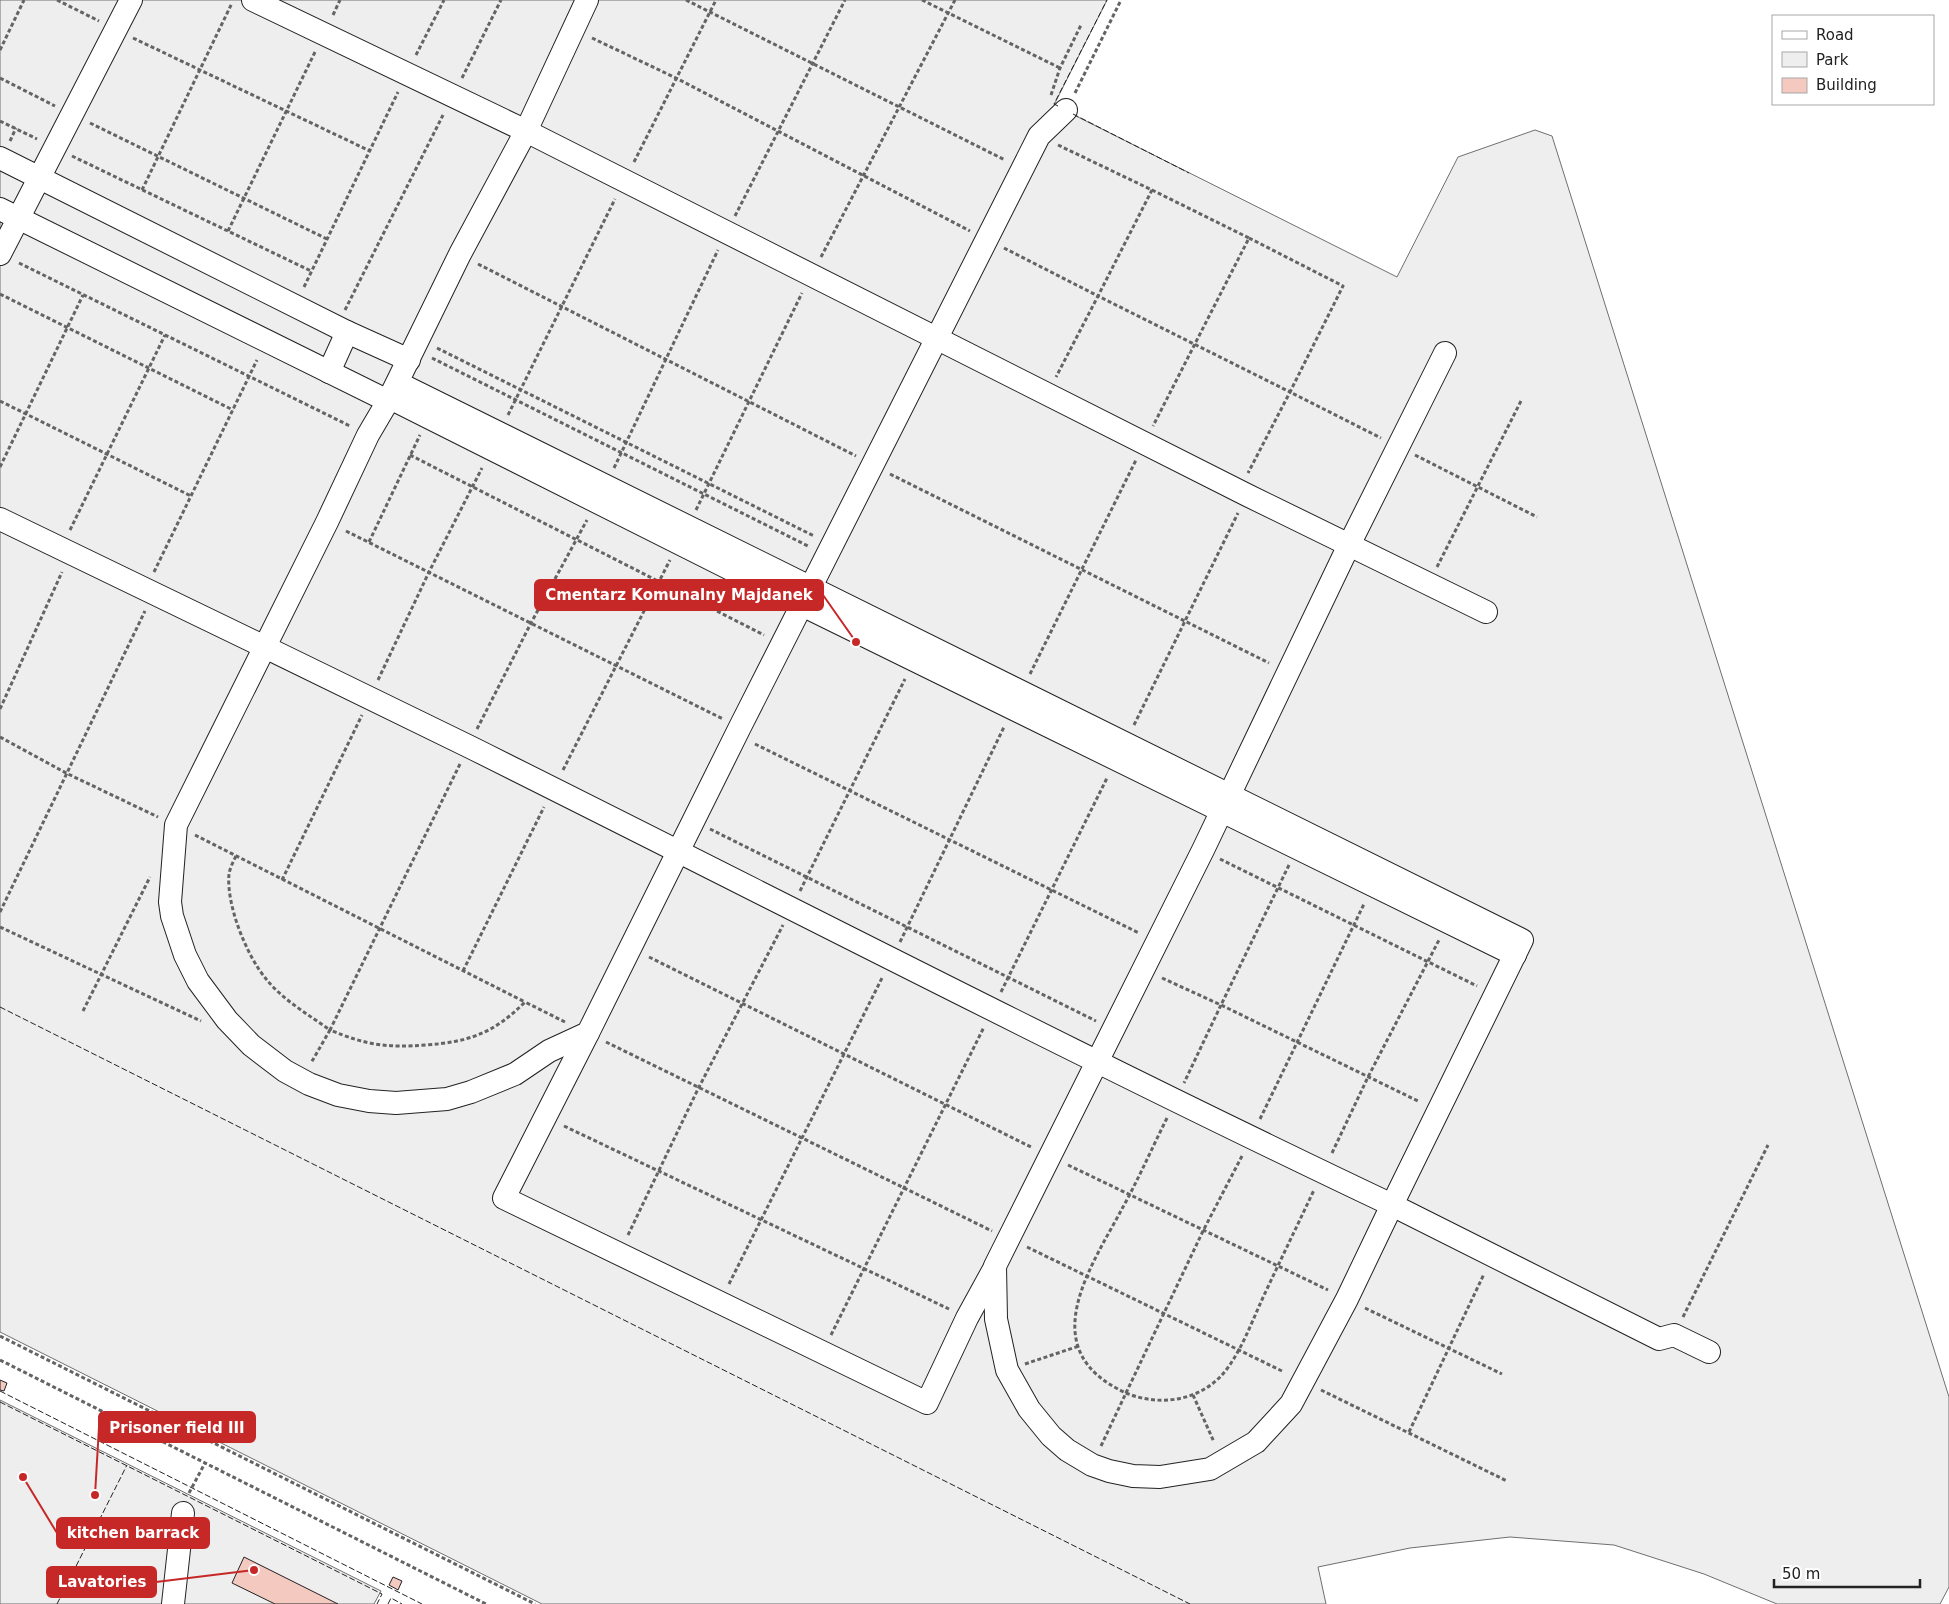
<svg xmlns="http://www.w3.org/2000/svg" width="1949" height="1604" viewBox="0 0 1949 1604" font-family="'DejaVu Sans',sans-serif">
<rect width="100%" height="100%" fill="#fff"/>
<g fill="#eee" stroke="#6f6f6f">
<path d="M0,0H1107L1054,105L1397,277L1458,157L1535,130L1552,136L1949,1397V1587L1940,1604H1777L1704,1574L1614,1545L1510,1537L1410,1548L1318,1567L1326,1604H542L0,1332Z"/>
<path d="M0,1400L381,1591L374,1604H0Z"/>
</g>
<g fill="#f3c9c0" stroke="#222">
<path d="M0,1380L7,1383L4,1391L0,1390Z"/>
<path d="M244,1557L338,1604H275L232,1583Z"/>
<path d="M393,1577L402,1581L398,1590L389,1585Z"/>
</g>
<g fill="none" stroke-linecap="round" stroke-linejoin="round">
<defs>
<g id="minor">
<path d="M253,0L526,131L1247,495L1486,612"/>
<path d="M587,0L526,131L460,254L388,401L368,435L327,522L176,825L170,902L172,916L185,955L198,981L227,1020L251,1045L285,1071L309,1084L338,1095L369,1101L396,1103L447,1099L471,1092L515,1074L549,1051L588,1033L740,727L1039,136L1066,110"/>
<path d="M0,158L347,332L409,360"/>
<path d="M0,209L388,401"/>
<path d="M0,254L131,0"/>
<path d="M329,372L347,332"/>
<path d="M398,383L1522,940L1392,1205L1659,1339L1674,1335L1709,1352"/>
<path d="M390,398L802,605L1515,955"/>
<path d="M0,519C156,595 314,670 470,747C777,900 1082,1058 1392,1205L1347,1299L1291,1404L1256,1442L1210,1469L1160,1477L1133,1476L1109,1471L1092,1465L1067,1450L1051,1436L1029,1409L1007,1370L996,1319L995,1266L1203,850L1349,545L1445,353"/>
<path d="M588,1033L504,1198L927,1403L967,1318L995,1267"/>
<path d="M173,1604L183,1513"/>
</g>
</defs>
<use href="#minor" stroke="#222" stroke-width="24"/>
<g stroke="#646464" stroke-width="3" stroke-dasharray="4 2.5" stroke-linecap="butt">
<path d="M57,0L99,21"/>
<path d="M686,0L1005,160"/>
<path d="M922,0L1060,68"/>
<path d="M333,15L340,0"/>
<path d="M133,38L370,151"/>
<path d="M592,38L676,78L970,231"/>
<path d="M0,50L24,0"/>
<path d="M416,55L444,0"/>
<path d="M0,78L55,106"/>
<path d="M462,78L501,0"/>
<path d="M1075,93L1121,0"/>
<path d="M1051,95L1060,68L1081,25"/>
<path d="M0,121L37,139"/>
<path d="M90,123L327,239"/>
<path d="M10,141L16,128"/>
<path d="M1058,145L1152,190L1098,296L1290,392L1248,473"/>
<path d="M72,156L311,271"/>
<path d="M634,162L716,0"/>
<path d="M142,190L232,3"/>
<path d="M1152,190L1249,238L1153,426"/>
<path d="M735,216L845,0"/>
<path d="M228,231L315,52"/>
<path d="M1249,238L1343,286L1290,392L1381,438"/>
<path d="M1004,248L1098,296L1056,377"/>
<path d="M821,257L955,0"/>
<path d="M19,263L350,426"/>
<path d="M478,264L856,456"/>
<path d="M304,287L398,92"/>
<path d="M0,294L233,410"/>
<path d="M345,310L443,115"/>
<path d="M437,348L814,536"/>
<path d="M432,358L808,546"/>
<path d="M0,401L191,496"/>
<path d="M508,415L615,199"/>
<path d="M410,455L764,635"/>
<path d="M1415,455L1537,517"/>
<path d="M0,467L83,295"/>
<path d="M614,468L718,250"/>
<path d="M890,474L1269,663"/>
<path d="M696,510L802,293"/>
<path d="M70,530L165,335"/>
<path d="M346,531L723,719"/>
<path d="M369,542L420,435"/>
<path d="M1437,567L1522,399"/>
<path d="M154,572L257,360"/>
<path d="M1030,674L1136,460"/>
<path d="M378,680L429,572L482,468"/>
<path d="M0,709L62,572"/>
<path d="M1134,725L1238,513"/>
<path d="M477,729L531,623L587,520"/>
<path d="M0,737L68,774L158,817"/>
<path d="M755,744L1139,933"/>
<path d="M460,764L330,1030C366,1045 387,1048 426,1045C469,1042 494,1033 525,1002L565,1022"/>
<path d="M563,770L670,560"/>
<path d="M710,829L1096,1021"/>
<path d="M195,835L525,1002"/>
<path d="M236,856C233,862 230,868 229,874C226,905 247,957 267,980C283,1000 309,1015 330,1030L311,1063"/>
<path d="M1220,859L1477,986"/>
<path d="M1289,865L1221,1005L1420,1102"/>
<path d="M282,880L362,715"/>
<path d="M800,891L905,679"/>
<path d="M0,912L145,611"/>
<path d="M0,927L201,1021"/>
<path d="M900,942L1004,727"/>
<path d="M649,957L1033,1148"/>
<path d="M463,971L544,807"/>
<path d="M1162,978L1221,1005L1184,1083"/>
<path d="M1001,992L1107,778"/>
<path d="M83,1011L150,877"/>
<path d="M606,1042L992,1231"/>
<path d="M1167,1118C1152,1148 1139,1178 1123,1207C1090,1269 1032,1350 1126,1393L1203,1231L1242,1156"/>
<path d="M1260,1119L1364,904"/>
<path d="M564,1126L949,1309"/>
<path d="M1332,1153L1368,1077L1439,940"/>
<path d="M1068,1165L1328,1290"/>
<path d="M628,1235L698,1089L783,925"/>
<path d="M1027,1247L1284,1372"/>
<path d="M729,1284L883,976"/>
<path d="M1365,1308L1502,1374"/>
<path d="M1683,1317L1768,1145"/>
<path d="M831,1335L984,1027"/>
<path d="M0,1336L535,1604"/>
<path d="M0,1360L486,1604"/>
<path d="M1025,1364L1079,1346"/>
<path d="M1321,1390L1507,1481"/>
<path d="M1193,1395L1214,1442"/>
<path d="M1409,1432L1484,1274"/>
<path d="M1101,1446L1126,1393C1162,1408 1206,1400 1229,1366C1245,1343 1254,1316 1266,1291C1282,1257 1298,1224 1314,1190"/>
<path d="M189,1493L205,1463"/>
</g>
<use href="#minor" stroke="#fff" stroke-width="22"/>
<g stroke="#222" stroke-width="1" stroke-dasharray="6 2.5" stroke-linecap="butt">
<path d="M1058,106L1054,104L1107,0"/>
<path d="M1073,114L1189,173"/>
<path d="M0,1007L1190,1604"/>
<path d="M0,1391L422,1604"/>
<path d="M0,1402L382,1594L377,1604"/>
<path d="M57,1604L127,1465"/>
<path d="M388,1604L391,1598L402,1604"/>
</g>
</g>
<path fill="none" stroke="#c62828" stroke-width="2" d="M856 642L823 595M95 1495L99 1427M23 1477L57 1533M254 1570L156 1582"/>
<g fill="#c62828" stroke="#fff" stroke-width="2">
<circle cx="856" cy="642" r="5"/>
<circle cx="95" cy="1495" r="5"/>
<circle cx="23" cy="1477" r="5"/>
<circle cx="254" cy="1570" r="5"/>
</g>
<g fill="#c62828" stroke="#c62828" stroke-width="2">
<rect x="535" y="580" width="288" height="30" rx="5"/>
<rect x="99" y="1412" width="156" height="30" rx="5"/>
<rect x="57" y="1518" width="152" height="30" rx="5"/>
<rect x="47" y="1567" width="109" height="30" rx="5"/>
</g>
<g font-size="15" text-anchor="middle" font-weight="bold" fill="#fff">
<text x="679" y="600">Cmentarz Komunalny Majdanek</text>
<text x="177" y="1433">Prisoner field III</text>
<text x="133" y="1538">kitchen barrack</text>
<text x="102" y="1587">Lavatories</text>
</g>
<rect x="1772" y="15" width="162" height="90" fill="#ffffff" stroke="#a7a7a7"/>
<rect x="1782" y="31" width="25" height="8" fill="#ffffff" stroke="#a7a7a7"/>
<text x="1816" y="40" font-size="15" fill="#222222">Road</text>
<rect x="1782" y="52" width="25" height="15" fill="#eeeeee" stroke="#a7a7a7"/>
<text x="1816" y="65" font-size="15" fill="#222222">Park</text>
<rect x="1782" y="78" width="25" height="15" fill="#f3c9c0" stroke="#a7a7a7"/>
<text x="1816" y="90" font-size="15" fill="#222222">Building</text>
<path d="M1774 1579v8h146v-8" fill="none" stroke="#222222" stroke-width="2.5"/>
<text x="1782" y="1579" font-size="15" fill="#222222" stroke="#ffffff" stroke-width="4" paint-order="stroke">50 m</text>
</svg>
